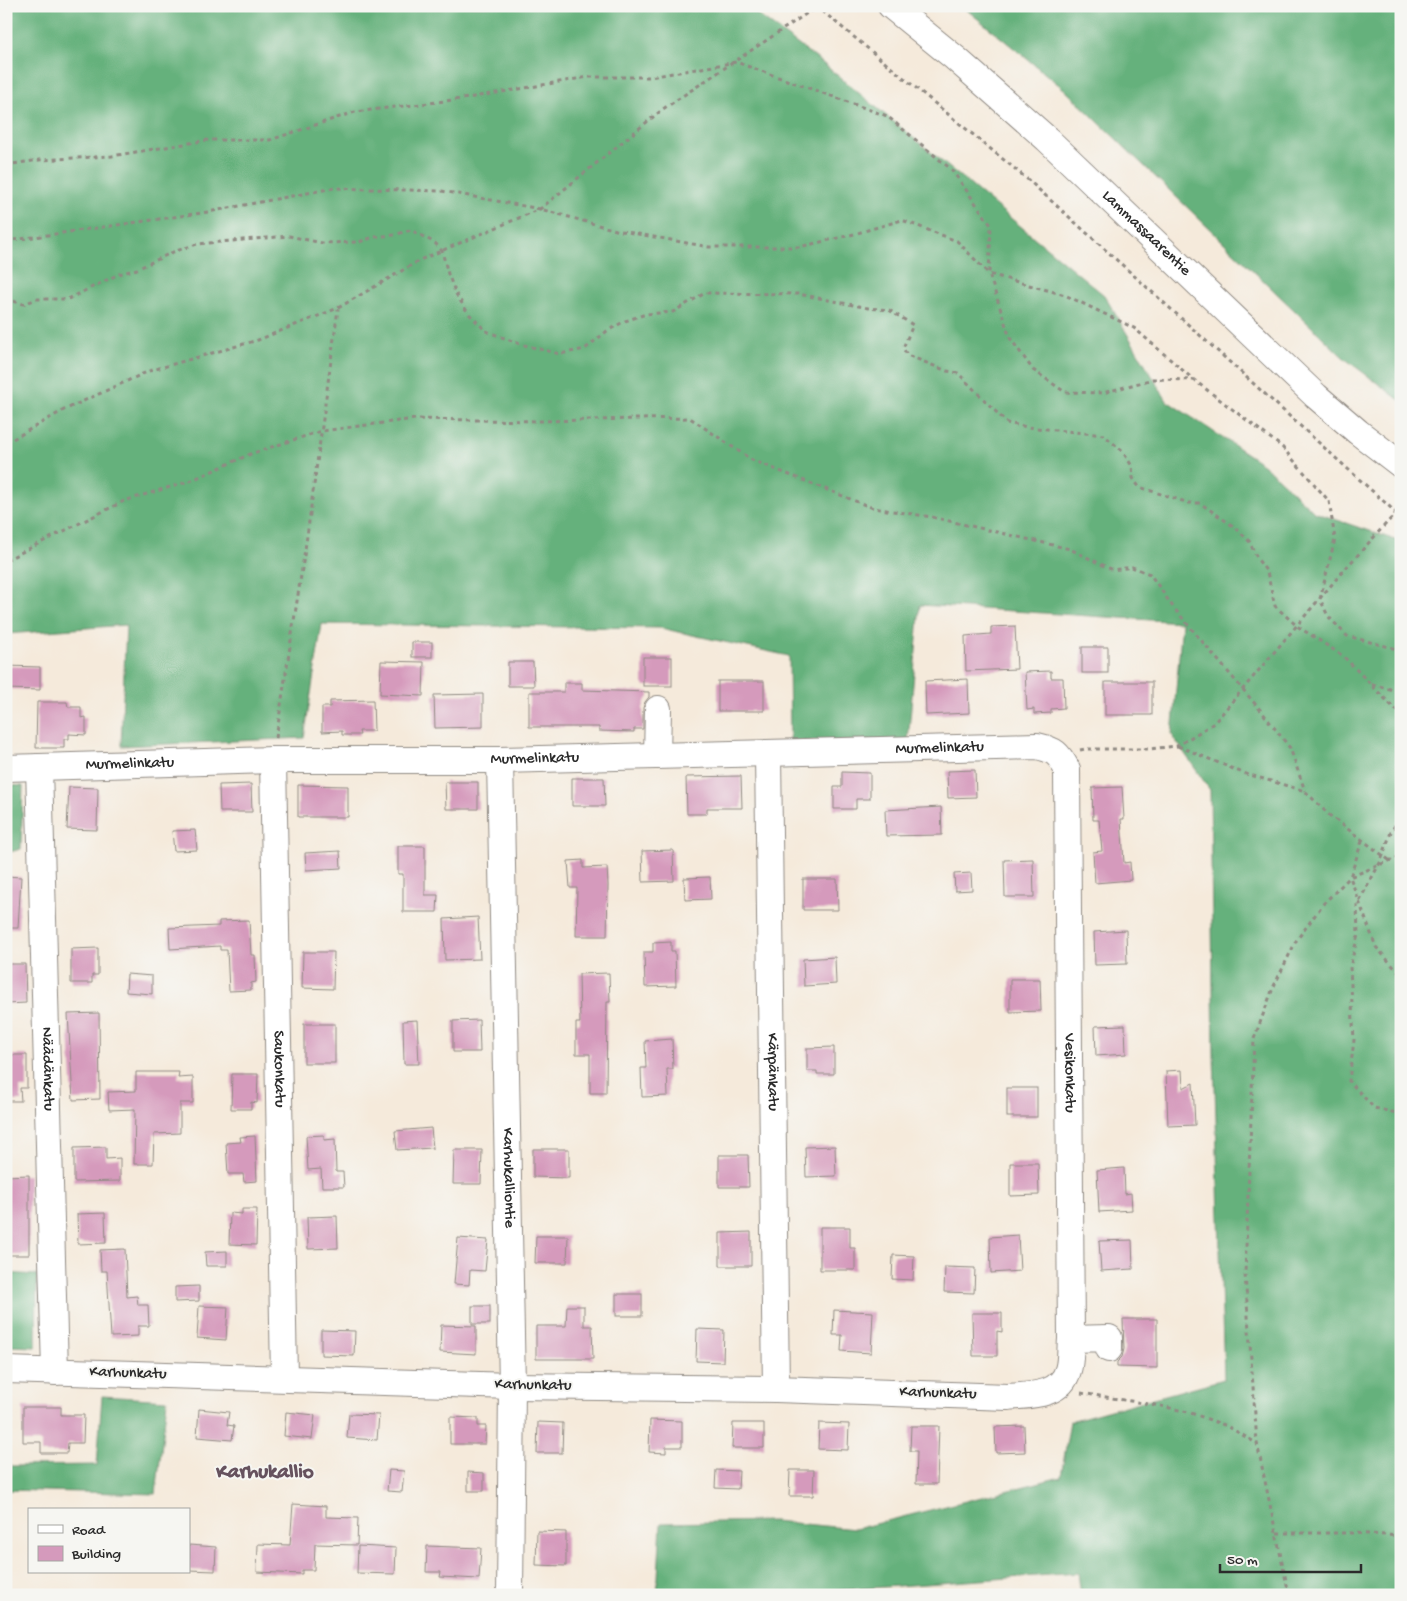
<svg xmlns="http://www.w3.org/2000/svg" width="1407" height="1601" viewBox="0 0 1407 1601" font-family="'Gochi Hand',sans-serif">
<rect width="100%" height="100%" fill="#f6f6f2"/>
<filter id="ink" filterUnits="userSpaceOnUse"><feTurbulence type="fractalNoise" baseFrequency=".02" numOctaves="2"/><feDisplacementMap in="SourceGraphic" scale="10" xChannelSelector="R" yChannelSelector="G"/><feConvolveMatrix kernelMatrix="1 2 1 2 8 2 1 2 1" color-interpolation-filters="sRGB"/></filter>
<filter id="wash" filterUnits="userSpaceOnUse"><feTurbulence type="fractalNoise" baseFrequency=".0096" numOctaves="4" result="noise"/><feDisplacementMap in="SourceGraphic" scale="20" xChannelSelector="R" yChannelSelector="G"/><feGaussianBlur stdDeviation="1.12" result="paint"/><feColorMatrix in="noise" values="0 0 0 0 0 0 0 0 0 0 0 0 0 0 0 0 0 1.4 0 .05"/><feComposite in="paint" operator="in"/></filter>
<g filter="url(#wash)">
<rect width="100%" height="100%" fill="#f5eadb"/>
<g fill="#65b17b" stroke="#486e53">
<path d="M6,6H746L820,61L1104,295L1167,401L1264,465L1314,512L1401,542V1595H1081L1078,1573L772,1595H657L661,1523L774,1521L855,1529L1061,1477L1070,1421L1224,1379L1214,1055L1210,790L1172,735L1182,622L920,605L908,741H790L789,656L660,628L322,624L304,738L121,746L126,625L6,634Z"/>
<path d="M962,6H1401V401L1344,358L1064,89Z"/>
<path d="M6,785L23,786L21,849L6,853Z"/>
<path d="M6,1273L37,1275L36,1347L6,1346Z"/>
<path d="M102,1396L167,1400L156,1494L6,1490V1438L10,1466L97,1465Z"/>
</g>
<g id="blocks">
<g fill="#d59abc">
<path d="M1015,626L1017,669L966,671L965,636L991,634V627Z"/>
<rect x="412" y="642" width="20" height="15"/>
<rect x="1082" y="647" width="26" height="26"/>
<rect x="643" y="657" width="29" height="29"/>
<path d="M381,661L424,662L423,696L380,694Z"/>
<path d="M508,662H533L534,686H508Z"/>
<path d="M6,666L40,667V690L6,689Z"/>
<path d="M1051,671V678H1063L1064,708L1051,709V713L1034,714V709L1027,710L1025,672Z"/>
<path d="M968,679L969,713L926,715L925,681Z"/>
<rect x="718" y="681" width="46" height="30"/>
<rect x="1105" y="682" width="47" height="33"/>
<path d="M564,683H582V690L649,692V697L645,702L643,708V729H634V732L599,731V727H529V692H564Z"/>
<path d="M483,694V727L435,728L434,695Z"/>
<path d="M373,700L374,731H359L360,735H342V731L322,732V707H330V701Z"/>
<path d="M37,702H67L68,707H81V718L86,717V735L69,734V739H64V748H36Z"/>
<path d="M975,770L976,797L948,798L947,771Z"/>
<path d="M842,772L870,773V799H856V809H834V787H842Z"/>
<path d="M741,776L742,808H707V814H687L686,777Z"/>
<path d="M572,778H604L605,806H572Z"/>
<path d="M445,782H478V809H446Z"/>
<path d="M251,784L252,812H220L219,785Z"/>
<path d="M298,785L348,786V817H298Z"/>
<path d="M69,787L98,788L97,830L67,829Z"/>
<path d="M1122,787L1124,819H1121L1124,863L1130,862L1131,880L1095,883L1093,852L1102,851L1099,820H1093L1092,788Z"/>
<path d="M941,807L942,835L886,836L885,810Z"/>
<path d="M195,830L197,850L174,851L172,831Z"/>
<path d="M398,846H425V895H438L437,912H403V874H398Z"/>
<path d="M673,850L674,881L643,882L642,851Z"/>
<path d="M340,851L341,868L306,870L305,853Z"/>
<path d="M1033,859L1034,897H1005L1004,860Z"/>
<path d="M583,860V868L607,867L608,885L607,936H576L577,888H570L568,861Z"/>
<path d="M971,873L972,890L955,891L954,874Z"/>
<path d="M6,876L21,877L18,928H6Z"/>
<path d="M710,877L711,899L685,900L684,878Z"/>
<path d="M803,879H837L838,910H803Z"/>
<path d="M478,917L480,959L445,960L444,919Z"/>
<path d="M249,920L251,955H255L256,982L251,983V990L229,991L227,950H220V946L170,949L169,928L219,926V921Z"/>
<path d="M1126,930L1127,964L1095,965L1094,932Z"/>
<path d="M671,942V951H675L676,986L645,987L644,952H653V943Z"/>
<path d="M98,948V975H92V983H71V949Z"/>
<path d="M303,952H334L333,989L302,988Z"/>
<path d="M835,957L836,984L804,986L803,959Z"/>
<path d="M6,964H25L26,1003L6,1004Z"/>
<path d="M609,973L610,1002H607L606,1093H590V1054H576V1023H580L579,974Z"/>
<path d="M127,974L152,976V994L126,992Z"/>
<path d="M1010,979H1040L1041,1011L1010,1012Z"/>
<path d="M99,1013L100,1099L73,1100L68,1014Z"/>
<path d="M417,1020L419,1064H404L403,1021Z"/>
<path d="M479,1020L480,1052H453V1021Z"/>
<rect x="304" y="1024" width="31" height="39"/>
<path d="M1125,1025L1126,1054L1096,1056L1095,1026Z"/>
<path d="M672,1039L673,1069H667L668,1096L642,1097L641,1068H646L645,1041Z"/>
<path d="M834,1047V1074H817V1071H807V1048Z"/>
<path d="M6,1055H27V1088H20L21,1101H6Z"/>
<path d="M1182,1070L1183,1088L1193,1083L1195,1125L1168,1126L1166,1071Z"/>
<path d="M136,1072H179L178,1078L193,1077V1103H180V1133L154,1134L153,1164H134L135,1109L109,1110L108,1092L136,1091Z"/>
<path d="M232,1074H258L257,1103L251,1102V1109H231Z"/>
<rect x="1007" y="1088" width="30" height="29"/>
<path d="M431,1128L433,1148L397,1150L395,1131Z"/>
<path d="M324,1135V1140L335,1139L336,1172H343L344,1187H322L321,1169L308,1170L306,1136Z"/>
<path d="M255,1136L257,1181L244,1182L243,1174H228L226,1143L241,1142L240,1137Z"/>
<path d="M835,1146L836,1176L806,1177L805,1147Z"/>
<path d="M106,1147V1159L120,1158V1181L74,1182V1148Z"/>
<path d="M533,1149H569V1178L533,1177Z"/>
<path d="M454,1150H482L481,1184H453Z"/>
<path d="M719,1155H748L749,1187H719Z"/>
<path d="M1010,1163H1038L1039,1195L1010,1196Z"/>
<path d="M1124,1168L1125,1194L1131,1193L1132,1210L1099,1212L1097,1170Z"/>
<path d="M29,1175V1255H6V1176Z"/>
<path d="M242,1209H257L256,1245L229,1244L230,1213L242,1214Z"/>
<path d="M105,1213L106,1243L78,1244L77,1214Z"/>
<path d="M337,1216L338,1248L308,1249L307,1217Z"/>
<path d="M820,1227H850V1248H855V1270H820Z"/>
<path d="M751,1232V1266H720V1233Z"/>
<path d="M1018,1235L1020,1271L991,1273L990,1237Z"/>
<path d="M536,1236H568L567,1263H535Z"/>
<path d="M458,1238L488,1240L485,1271L470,1270L469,1285L454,1284Z"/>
<path d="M1132,1240L1133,1269L1101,1271L1099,1241Z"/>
<path d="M125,1249L127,1297L137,1296L138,1305H148L149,1326H138V1336L111,1337L107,1271H101L100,1250Z"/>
<path d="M227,1251V1266H206L205,1252Z"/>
<path d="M893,1255L914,1256L913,1280L892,1279Z"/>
<path d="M945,1267L975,1268L974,1293L944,1292Z"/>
<path d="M199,1286V1301L175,1302V1287Z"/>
<rect x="616" y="1294" width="26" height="22"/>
<path d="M199,1306L228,1307L226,1340L197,1338Z"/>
<rect x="472" y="1306" width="18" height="18"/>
<path d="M567,1306H584V1326H592L593,1359H536V1326H566Z"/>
<path d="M834,1310L873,1312L871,1353L841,1351L842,1335H833Z"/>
<path d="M972,1313H1002V1332L997,1331V1356H973Z"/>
<path d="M1123,1319H1157V1368L1117,1367V1362L1122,1357L1124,1349Z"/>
<path d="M441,1325L476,1326V1354L440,1352Z"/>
<path d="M697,1329L724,1330L723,1362L696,1361Z"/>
<path d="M321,1330L355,1331L354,1356L321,1355Z"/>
<path d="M23,1407H61V1415H84L83,1443H68L67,1453H41V1442H23Z"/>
<path d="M199,1409L229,1412L227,1425L234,1426L232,1440L197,1437Z"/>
<path d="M286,1412L315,1415L312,1439L284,1436Z"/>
<path d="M349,1414L379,1415L377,1440L347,1438Z"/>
<path d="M450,1417L478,1418V1426H486L485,1444H450Z"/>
<path d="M650,1420L682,1421V1447H666V1453L649,1452Z"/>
<path d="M538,1422L563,1423L562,1453H537Z"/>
<path d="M733,1423H764V1448H732Z"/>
<path d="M819,1423L849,1424L848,1450L818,1449Z"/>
<path d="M911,1426H939L937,1484H916L917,1451H910Z"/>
<path d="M1024,1426L1025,1452L996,1453L995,1427Z"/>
<path d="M389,1470L404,1471L402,1492L387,1491Z"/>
<path d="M716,1470L739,1471L738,1489L715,1488Z"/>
<path d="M790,1470H814L813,1496H789Z"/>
<path d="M468,1472L484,1473V1491H468Z"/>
<path d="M293,1504L326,1506V1517L358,1518L357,1545L315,1544L314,1570H302V1574L257,1572L258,1544L290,1545Z"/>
<path d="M537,1531L566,1532V1566L536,1565Z"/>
<path d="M189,1545L216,1547L215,1571L189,1570Z"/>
<path d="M358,1546L396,1548L395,1574L357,1573Z"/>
<path d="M427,1546L481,1548L479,1579L440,1577L441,1572H426Z"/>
</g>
</g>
</g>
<g filter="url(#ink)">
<use href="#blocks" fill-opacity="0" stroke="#908a83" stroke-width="1"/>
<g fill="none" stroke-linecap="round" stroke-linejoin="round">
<defs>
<g id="minor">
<path id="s1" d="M891,6L955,58L1047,139L1316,396L1358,432L1401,465"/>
<path id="s2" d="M768,754L776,1389"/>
<path d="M657,756L658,709"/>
<path id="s3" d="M273,760L284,1378"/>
<path id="s4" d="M500,760L512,1386L510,1595"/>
<path id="s5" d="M39,767L55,1372"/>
<path id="s6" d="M6,768L273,760H500L1037,746C1055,750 1058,753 1067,769L1071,1339C1070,1349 1071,1361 1068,1370C1061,1396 1030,1395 1008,1397L776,1389L512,1386L6,1370"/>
<path d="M1071,1339L1109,1338V1349"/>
</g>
</defs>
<use href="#minor" stroke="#908a83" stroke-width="28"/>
<g stroke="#908a83" stroke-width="3" stroke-dasharray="4 4" stroke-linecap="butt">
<path d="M816,6L1026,178L1401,517"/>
<path d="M6,165L39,160L112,156L208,140H270L355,112L462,99L588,77H650L736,62L887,116L952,170L991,225L989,274L1010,338L1033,370L1065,392L1103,393L1153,379L1194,380"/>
<path d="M6,241L208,212L334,188L442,191L540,209L616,230L709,247H799L847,236L902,220L957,241L989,274L1065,295L1134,328L1194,380L1282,447L1329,501L1335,539L1320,599L1328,616L1347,636L1401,650"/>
<path d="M6,299L23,304L37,299H68L119,274L137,269L173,252L197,244L289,236L322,243L359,242L374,237L394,235L411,230L435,243L442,251L448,274L456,294L468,313L486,331L520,344L560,354L585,349L607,331L625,321L646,314L673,312L705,293L799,294L868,308L889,310L913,325L903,348L907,355L947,371L958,373L1007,423L1027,427L1104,435L1123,452L1132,466L1133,478L1139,487L1189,503H1200L1236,528L1249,541L1258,560L1267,572L1275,606L1297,626L1343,656L1395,709L1401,713"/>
<path d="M6,443L64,410L149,371L258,340L338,308L422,259L540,209L663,109L818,6"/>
<path d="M6,560L124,501L190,481L253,453L321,431L415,419L540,421L690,418L752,460L873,508L932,517L1070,549L1113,570L1132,567L1150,574L1173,607L1262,712L1290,748L1305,791"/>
<path d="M1372,684L1401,692"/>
<path d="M276,738L307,536L338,309"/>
<path d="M1178,746L1243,773L1305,791L1329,815L1389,860"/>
<path d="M1080,750L1085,749H1149L1177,746L1214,723L1344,570L1395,514"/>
<path d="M1401,820L1397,822L1391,832L1381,861L1357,905L1358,935L1350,967L1354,1040L1349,1081L1374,1108L1401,1114"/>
<path d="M1362,841L1350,877L1376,947L1401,975"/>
<path d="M1081,1393L1161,1406L1188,1412L1227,1426L1256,1443"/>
<path d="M1277,1533H1354L1401,1536"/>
<path d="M1289,1595L1257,1443L1245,1274L1254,1039L1273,988L1296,941L1324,903L1350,877L1401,856"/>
</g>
<use href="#minor" stroke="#fff" stroke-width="26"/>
</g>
</g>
<g text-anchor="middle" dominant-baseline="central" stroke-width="4" stroke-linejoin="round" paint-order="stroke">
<g font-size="16" fill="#2b2b2b" stroke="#f6f6f2">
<text stroke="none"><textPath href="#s1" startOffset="342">Lammassaarentie</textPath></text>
<text stroke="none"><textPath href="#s6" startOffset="934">Murmelinkatu</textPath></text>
<text stroke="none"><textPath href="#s6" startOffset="529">Murmelinkatu</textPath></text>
<text stroke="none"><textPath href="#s6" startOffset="124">Murmelinkatu</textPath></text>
<text stroke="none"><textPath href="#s3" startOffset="309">Saukonkatu</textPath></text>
<text stroke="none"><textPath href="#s5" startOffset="302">Näädänkatu</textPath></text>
<text stroke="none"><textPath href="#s2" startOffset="318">Kärpänkatu</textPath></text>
<text stroke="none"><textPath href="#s6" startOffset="1375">Vesikonkatu</textPath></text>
<text stroke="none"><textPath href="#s4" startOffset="418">Karhukalliontie</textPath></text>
<text transform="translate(128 1374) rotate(2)">Karhunkatu</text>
<text transform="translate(533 1386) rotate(1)">Karhunkatu</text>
<text transform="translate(938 1394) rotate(2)">Karhunkatu</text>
</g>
<g font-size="21" font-weight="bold" fill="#66525e" stroke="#f6f6f2">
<text x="265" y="1473">Karhukallio</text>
</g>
</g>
<rect width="1407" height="1601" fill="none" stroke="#f6f6f2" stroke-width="25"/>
<rect x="28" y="1508" width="162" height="65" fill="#f6f6f2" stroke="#a5a5a2"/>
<rect x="38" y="1525" width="25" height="8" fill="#ffffff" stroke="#a5a5a2"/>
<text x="72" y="1534" font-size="15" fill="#2b2b2b">Road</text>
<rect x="38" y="1546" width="25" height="15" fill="#d59abc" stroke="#a5a5a2"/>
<text x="72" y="1558" font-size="15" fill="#2b2b2b">Building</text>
<path d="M1220 1564v8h141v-8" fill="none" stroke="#2b2b2b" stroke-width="2.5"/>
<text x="1227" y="1564" font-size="15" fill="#2b2b2b" stroke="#f6f6f2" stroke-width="4" paint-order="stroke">50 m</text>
</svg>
